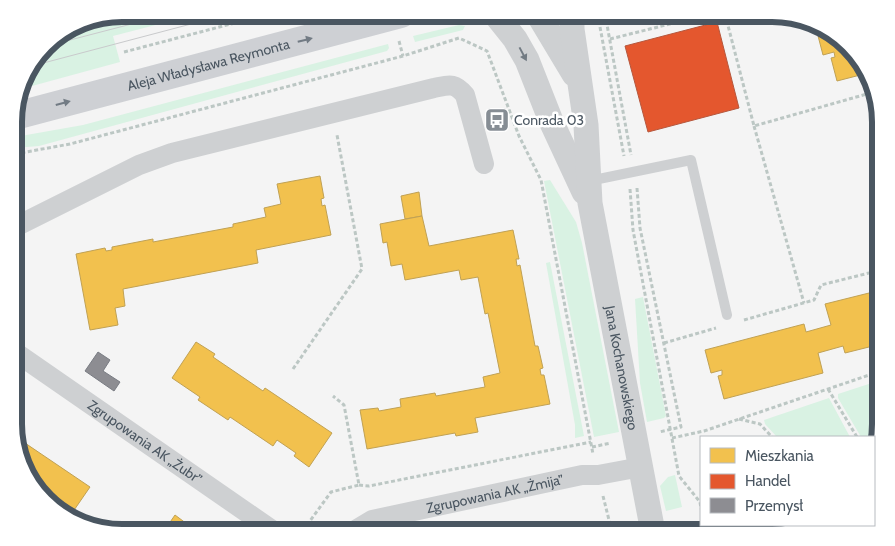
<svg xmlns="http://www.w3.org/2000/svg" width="895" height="546" viewBox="0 0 895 546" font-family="Cabin,sans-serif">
<rect width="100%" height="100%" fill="#f4f4f4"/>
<g fill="#d9f2e3">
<path d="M123,14H198L113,36L120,62L21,89C29,61 54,33 81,22C93,17 110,16 123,14Z"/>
<path d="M642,14H684L647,24L644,23Z"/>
<path d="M459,25L465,26L463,30L415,42L413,36Z"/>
<path d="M388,44L389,48L387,51L39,146L15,148V137L83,125Z"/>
<path d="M550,180L576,222L582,243L619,432L594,437L544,181Z"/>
<path d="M550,262L584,436L575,438V425L546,263Z"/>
<path d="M643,297L666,416L664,418L647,422L640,383L635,299Z"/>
<path d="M881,380V430L874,452V437H861L838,398V394Z"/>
<path d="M829,398L850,437H777L765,424L764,420Z"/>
<path d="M675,475L682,507L666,511L660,486L668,477Z"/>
</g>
<g fill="#f2c14e" stroke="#c0a154">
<path d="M826,30L833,32L867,68L868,73L837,81L831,58L835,57L834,52L823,55L817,32Z"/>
<path d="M320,176L324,198L321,199L322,206L325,205L331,235L256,250L258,263L123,289L125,306L115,308L118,325L90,330L76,254L105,248L106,251L112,250V247L153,239V242L233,227V224L266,217L264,208L281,204L277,184Z"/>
<path d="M419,192L422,216L405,219L401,196Z"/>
<path d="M422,216L429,246L513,230L519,259H516L517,266L520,265L535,346H538L543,368L540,369L541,375H544L550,404L475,418L478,432L456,436L455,433L367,449L360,410L378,408L379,411L401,407L400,399L435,393L436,396L485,387L483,377L500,373L488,313L485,314L478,277L461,280L459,270L405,280L402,264L391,266L387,242L383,243L380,224Z"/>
<path d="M881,290V344L845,353L843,346L818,353L823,373L724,399L718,376L722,375V370L711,373L705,350L804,324L806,332L831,325L825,304Z"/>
<path d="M196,342L215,354L213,357L263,391L265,388L332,433L309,467L294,456L296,453L277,440L273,446L230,417L228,420L198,400L200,397L172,378Z"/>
<path d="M16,441L20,444L22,441L90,487L70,516L62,514L32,484Z"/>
<path d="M175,515L195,530L194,532H169L170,531L166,528Z"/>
</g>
<g fill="#e4572e" stroke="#b6573d">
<path d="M732,14H755V15L734,20Z"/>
<path d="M717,22L739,108L648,132L625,46Z"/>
</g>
<path fill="#8d8d92" stroke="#797c83" d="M98,352L110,360L103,371L120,382L114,391L85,371Z"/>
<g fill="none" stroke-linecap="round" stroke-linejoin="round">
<g stroke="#bcc7c4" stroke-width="3" stroke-dasharray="4 2.5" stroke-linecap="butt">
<path d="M605,14L631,155"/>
<path d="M725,14L754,126L874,92"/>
<path d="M600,27L624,156"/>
<path d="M610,39L710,14"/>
<path d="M399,41L403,56"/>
<path d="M124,52L269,14"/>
<path d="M754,126L804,303"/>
<path d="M15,154L70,144L403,56L459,38L487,51L519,136L541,180L593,454"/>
<path d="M637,188L640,228L681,427L659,432"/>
<path d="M630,189L633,230L679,476L700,502L701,509"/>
<path d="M744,320L814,300L821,285L881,270"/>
<path d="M664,343L716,328"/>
<path d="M293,369L362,269L337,135"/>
<path d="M828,389L857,437"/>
<path d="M739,419L760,424L772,437"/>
<path d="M672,438L704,431L881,371"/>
<path d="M592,447L611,443"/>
<path d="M359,485L369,486L591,442"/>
<path d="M603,496L612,532"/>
<path d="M297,525L304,529L331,492L359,485L344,405L333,396"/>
<path d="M704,525L705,532"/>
<path d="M787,525L788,529"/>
</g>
<path stroke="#ced0d2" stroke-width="10" d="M589,181L691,160L727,315"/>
<g stroke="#ced0d2" stroke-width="20">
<path d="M15,227L139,165L172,153L434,88C449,85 454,82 465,95L484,164"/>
<path id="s1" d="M15,352L275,532"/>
<path id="s2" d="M352,532L372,520L582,475H598L641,467"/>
</g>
<g stroke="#ced0d2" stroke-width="25">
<path d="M495,14L515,39L527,60L551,121L584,192"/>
<path d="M538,14L574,74"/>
<path id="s3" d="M572,14V29L586,125L590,203L653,532"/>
</g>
<path stroke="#ced0d4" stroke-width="28" id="s4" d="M15,116L401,14"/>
<g stroke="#c9cacc" stroke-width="1">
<path d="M47,46L170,14"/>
<path d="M32,66L229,14"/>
</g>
</g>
<defs><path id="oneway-solid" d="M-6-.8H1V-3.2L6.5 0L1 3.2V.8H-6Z" transform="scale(1.25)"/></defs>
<g fill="#727b84">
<use href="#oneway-solid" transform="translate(305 40) rotate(-14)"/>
<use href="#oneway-solid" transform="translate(63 103) rotate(-15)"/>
</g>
<use fill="#727b83" href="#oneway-solid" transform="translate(523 54) rotate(62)"/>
<defs>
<symbol id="bus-square" viewBox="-11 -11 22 22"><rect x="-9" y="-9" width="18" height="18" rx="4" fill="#868d94" stroke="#fff"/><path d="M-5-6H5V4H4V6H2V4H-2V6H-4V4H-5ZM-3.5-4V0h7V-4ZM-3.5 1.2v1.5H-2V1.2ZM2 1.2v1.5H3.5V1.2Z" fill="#fff"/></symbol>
</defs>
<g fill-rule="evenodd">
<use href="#bus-square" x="483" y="106" width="28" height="28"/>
</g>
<g text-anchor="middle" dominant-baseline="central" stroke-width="5" stroke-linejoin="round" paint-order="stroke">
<g font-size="14" fill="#4a5661" stroke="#fff">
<text stroke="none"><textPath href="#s4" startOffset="200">Aleja Władysława Reymonta</textPath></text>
<text stroke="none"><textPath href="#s3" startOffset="358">Jana Kochanowskiego</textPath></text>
<text stroke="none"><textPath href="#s1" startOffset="158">Zgrupowania AK „Żubr”</textPath></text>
<text stroke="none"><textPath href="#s2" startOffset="149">Zgrupowania AK „Żmija”</textPath></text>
</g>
<g font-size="14" fill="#4a5661" stroke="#fff" text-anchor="start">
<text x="514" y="120">Conrada 03</text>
</g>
</g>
<path d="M0 0H895V546H0ZM122 22H772A100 100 0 0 1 872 122V424A100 100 0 0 1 772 524H122A100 100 0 0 1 22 424V122A100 100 0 0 1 122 22Z" fill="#fff" fill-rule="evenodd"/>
<path fill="none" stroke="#4a5661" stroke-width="6" d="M122 22H772A100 100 0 0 1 872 122V424A100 100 0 0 1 772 524H122A100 100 0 0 1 22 424V122A100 100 0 0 1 122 22Z"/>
<rect x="700" y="436" width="175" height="90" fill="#ffffff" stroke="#b7bbc0"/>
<rect x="710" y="448" width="25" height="15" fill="#f2c14e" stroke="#b7bbc0"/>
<text x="745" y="461" font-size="15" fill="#4a5661">Mieszkania</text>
<rect x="710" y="474" width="25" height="15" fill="#e4572e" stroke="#b7bbc0"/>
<text x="745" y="486" font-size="15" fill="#4a5661">Handel</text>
<rect x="710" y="498" width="25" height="15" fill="#8d8d92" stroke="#b7bbc0"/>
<text x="745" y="511" font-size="15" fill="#4a5661">Przemysł</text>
</svg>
